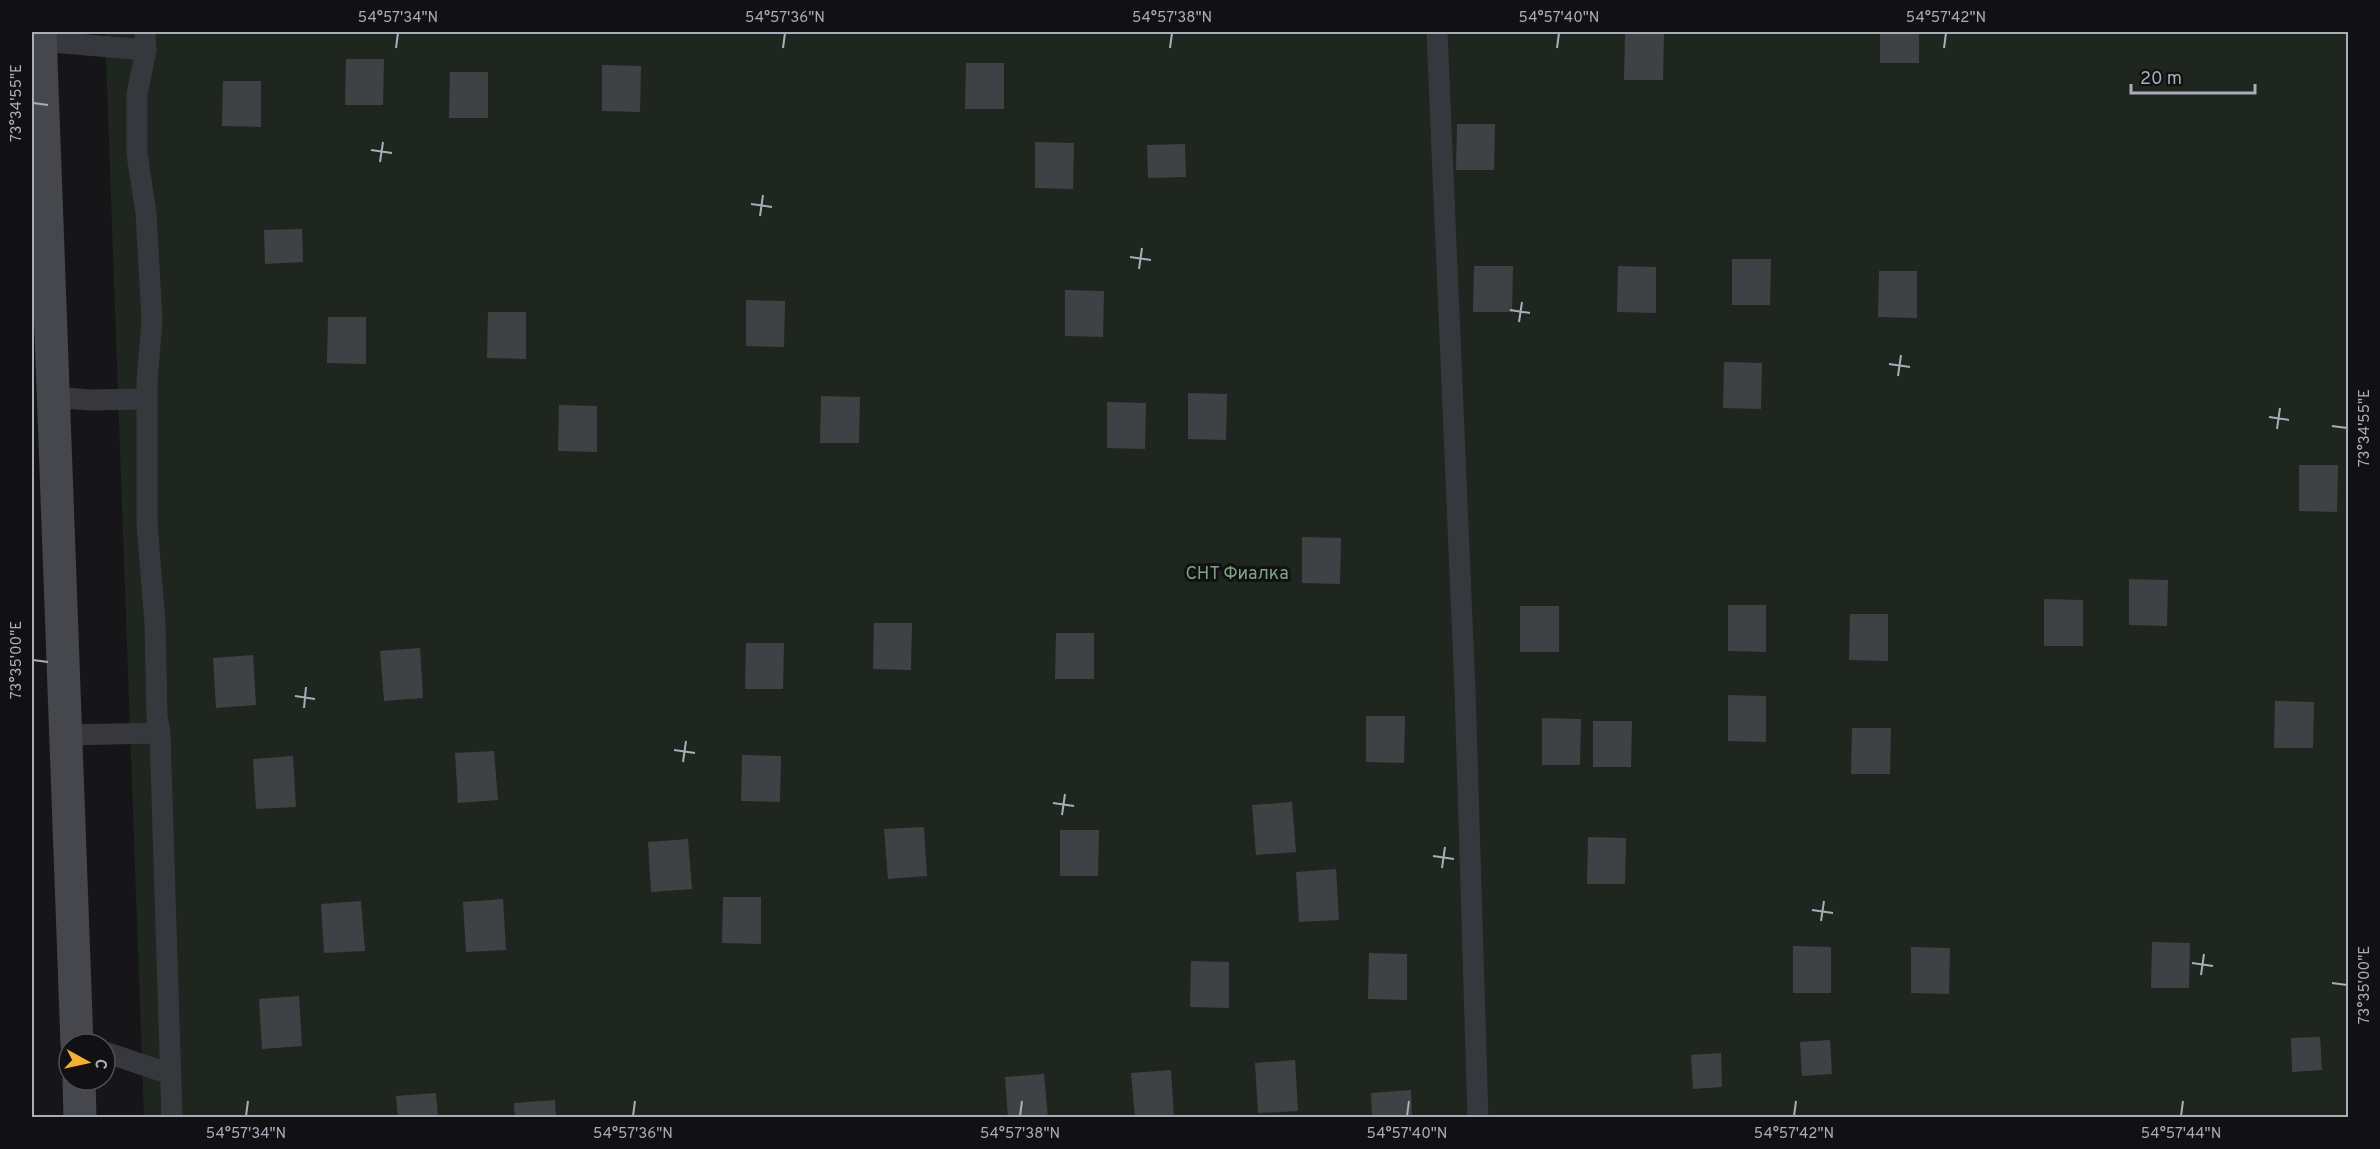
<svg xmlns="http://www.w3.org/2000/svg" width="2380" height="1149" viewBox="0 0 2380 1149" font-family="Overpass,sans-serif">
<rect width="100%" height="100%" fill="#161618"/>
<path fill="#1e261f" d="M105,32H2348V1117H144Z"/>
<g fill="#404145">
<rect x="1880" y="32" width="39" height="31"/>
<path d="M1625,33L1664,34L1663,80H1624Z"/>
<path d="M346,59H384L383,105H345Z"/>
<path d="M966,63H1004V109H965Z"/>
<path d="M602,65L641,66L640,112L602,111Z"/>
<path d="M450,72H488V118H449Z"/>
<path d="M223,81H261V127L222,126Z"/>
<path d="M1457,124H1495L1494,170H1456Z"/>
<path d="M1035,142L1074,143L1073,189L1035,188Z"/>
<path d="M1185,144L1186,177L1148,178L1147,145Z"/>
<path d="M302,229L303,262L265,264L264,230Z"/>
<path d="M1732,259H1771L1770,305H1732Z"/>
<path d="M1474,266H1513L1512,312H1473Z"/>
<path d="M1618,266L1656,267V313L1617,312Z"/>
<path d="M1879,271H1917V318L1878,317Z"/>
<path d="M1065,290L1104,291L1103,337L1065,336Z"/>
<path d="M746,300L785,301L784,347L746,346Z"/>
<path d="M488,312H526V359L487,358Z"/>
<path d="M328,317H366V364L327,363Z"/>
<path d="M1724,362L1762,363L1761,409L1723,408Z"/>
<path d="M1188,393L1227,394L1226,440L1188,439Z"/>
<path d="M821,396L860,397L859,443H820Z"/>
<path d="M1107,402L1146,403L1145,449L1107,448Z"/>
<path d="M559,405L597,406V452L558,451Z"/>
<path d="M2299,465H2338L2337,512L2299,511Z"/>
<path d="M1302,537L1341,538L1340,584L1302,583Z"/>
<path d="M2129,579L2168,580L2167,626L2129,625Z"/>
<path d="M2044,599L2083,600V646H2044Z"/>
<path d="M1728,605H1766V652L1728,651Z"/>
<rect x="1520" y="606" width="39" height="46"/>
<path d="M1850,614H1888V661L1849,660Z"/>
<path d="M874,623H912L911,670L873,669Z"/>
<path d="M1056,633H1094V679H1055Z"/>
<path d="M746,643H784L783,689H745Z"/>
<path d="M420,648L423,698L384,701L380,651Z"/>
<path d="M253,655L256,705L216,708L213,658Z"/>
<path d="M1728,695L1766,696V742L1728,741Z"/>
<path d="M2275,701L2314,702L2313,748H2274Z"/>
<path d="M1366,716H1405L1404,763L1366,762Z"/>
<path d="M1542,718L1581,719L1580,765H1542Z"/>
<path d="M1593,721H1632L1631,767H1593Z"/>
<path d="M1852,728H1891L1890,774H1851Z"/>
<path d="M494,751L498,800L458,803L455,753Z"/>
<path d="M742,755L781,756L780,802L741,801Z"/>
<path d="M293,756L296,807L256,809L253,759Z"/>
<path d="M1292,802L1296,852L1256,855L1252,805Z"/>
<path d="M924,827L927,876L888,879L884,829Z"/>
<path d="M1060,830H1099L1098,876H1060Z"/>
<path d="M1588,837L1626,838L1625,884H1587Z"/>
<path d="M688,839L692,889L651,892L648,842Z"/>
<path d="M1336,869L1339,920L1299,922L1296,872Z"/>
<path d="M723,897H761V944L722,943Z"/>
<path d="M503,899L506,950L466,952L463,902Z"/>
<path d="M361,901L365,951L324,953L321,904Z"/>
<path d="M2152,942L2190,943L2189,988H2151Z"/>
<path d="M1793,946L1831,947V993H1793Z"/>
<path d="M1911,947L1950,948L1949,994L1911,993Z"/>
<path d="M1369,953L1407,954V1000L1368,999Z"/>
<path d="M1191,961L1229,962V1008L1190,1007Z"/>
<path d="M299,996L302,1046L262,1049L259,999Z"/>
<path d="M2320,1037L2322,1070L2292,1072L2291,1038Z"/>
<path d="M1830,1040L1832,1074L1802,1076L1800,1042Z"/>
<path d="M1721,1053L1722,1087L1693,1089L1691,1055Z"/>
<path d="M1295,1060L1298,1111L1258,1113L1255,1063Z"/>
<path d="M1171,1070L1174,1118H1135L1131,1073Z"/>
<path d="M1044,1074L1048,1118H1008L1005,1077Z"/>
<path d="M1411,1090L1412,1118H1372L1371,1093Z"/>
<path d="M436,1093L438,1118H398L396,1096Z"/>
<path d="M555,1100L556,1118H515L514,1103Z"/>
</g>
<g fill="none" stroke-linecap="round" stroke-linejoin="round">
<g stroke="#37383d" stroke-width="21">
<path d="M145,32L146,50L137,94V154L146,213L152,320L147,381V523L155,623L157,717L160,733L172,1118"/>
<path d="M1437,32L1465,690L1478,1118"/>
<path d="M40,41L146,50"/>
<path d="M53,397L90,400L147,399"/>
<path d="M66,735L160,733"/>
<path d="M105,1052L170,1074"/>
</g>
<g stroke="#45474d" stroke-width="33">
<path d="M40,32L77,1044"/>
<path d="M79,1080L80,1118"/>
</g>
</g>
<path fill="none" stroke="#a8adb8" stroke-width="2" d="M396,48L398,33M783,48L785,33M1170,48L1172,33M1557,48L1559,33M1944,48L1946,33M33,103L48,105M371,150L392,153M380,162L383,142M751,204L772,207M760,216L763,195M1130,257L1151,260M1139,269L1142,248M1510,310L1530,313M1519,322L1522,302M1889,364L1910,367M1898,376L1901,355M2269,417L2289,420M2332,426L2347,428M2277,429L2280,408M33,660L48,662M295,696L315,699M304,708L306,687M674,750L695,753M683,762L686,741M1053,803L1074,806M1062,815L1065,794M1433,856L1454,859M1442,868L1445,847M1812,910L1833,913M1821,921L1824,901M2192,963L2213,966M2201,975L2204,954M2332,983L2347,985M246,1116L248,1101M633,1116L635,1101M1020,1116L1022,1101M1407,1116L1409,1101M1794,1116L1796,1101M2181,1116L2183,1101"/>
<g text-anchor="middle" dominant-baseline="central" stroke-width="6" stroke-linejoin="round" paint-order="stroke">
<g font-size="18" fill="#7fa381" stroke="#111113">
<text x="1237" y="574">СНТ Фиалка</text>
</g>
</g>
<rect width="2380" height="1149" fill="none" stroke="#111113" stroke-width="66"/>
<g transform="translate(87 1062) rotate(98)"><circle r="28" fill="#111113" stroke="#4d4f55" stroke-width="1.5"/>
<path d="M0-4.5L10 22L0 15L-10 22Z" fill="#f2b134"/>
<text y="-9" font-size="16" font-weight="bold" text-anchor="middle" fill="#a8adb8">С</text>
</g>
<path d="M2131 84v9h124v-9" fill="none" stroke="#a8adb8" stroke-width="3"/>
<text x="2140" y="84" font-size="18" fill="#a8adb8" stroke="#111113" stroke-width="4.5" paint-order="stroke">20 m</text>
<rect x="33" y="33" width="2314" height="1083" fill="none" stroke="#a8adb8" stroke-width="2"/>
<g font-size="15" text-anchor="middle" fill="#a8adb8">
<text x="398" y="22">54°57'34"N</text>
<text x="785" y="22">54°57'36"N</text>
<text x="1172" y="22">54°57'38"N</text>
<text x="1559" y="22">54°57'40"N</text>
<text x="1946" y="22">54°57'42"N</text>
<text transform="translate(16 103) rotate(-90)" y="5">73°34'55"E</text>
<text transform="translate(2364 428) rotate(-90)" y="5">73°34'55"E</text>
<text transform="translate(16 660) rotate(-90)" y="5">73°35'00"E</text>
<text transform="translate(2364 985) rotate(-90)" y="5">73°35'00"E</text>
<text x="246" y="1138">54°57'34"N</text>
<text x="633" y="1138">54°57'36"N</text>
<text x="1020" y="1138">54°57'38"N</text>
<text x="1407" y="1138">54°57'40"N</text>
<text x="1794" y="1138">54°57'42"N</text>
<text x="2181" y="1138">54°57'44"N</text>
</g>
</svg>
